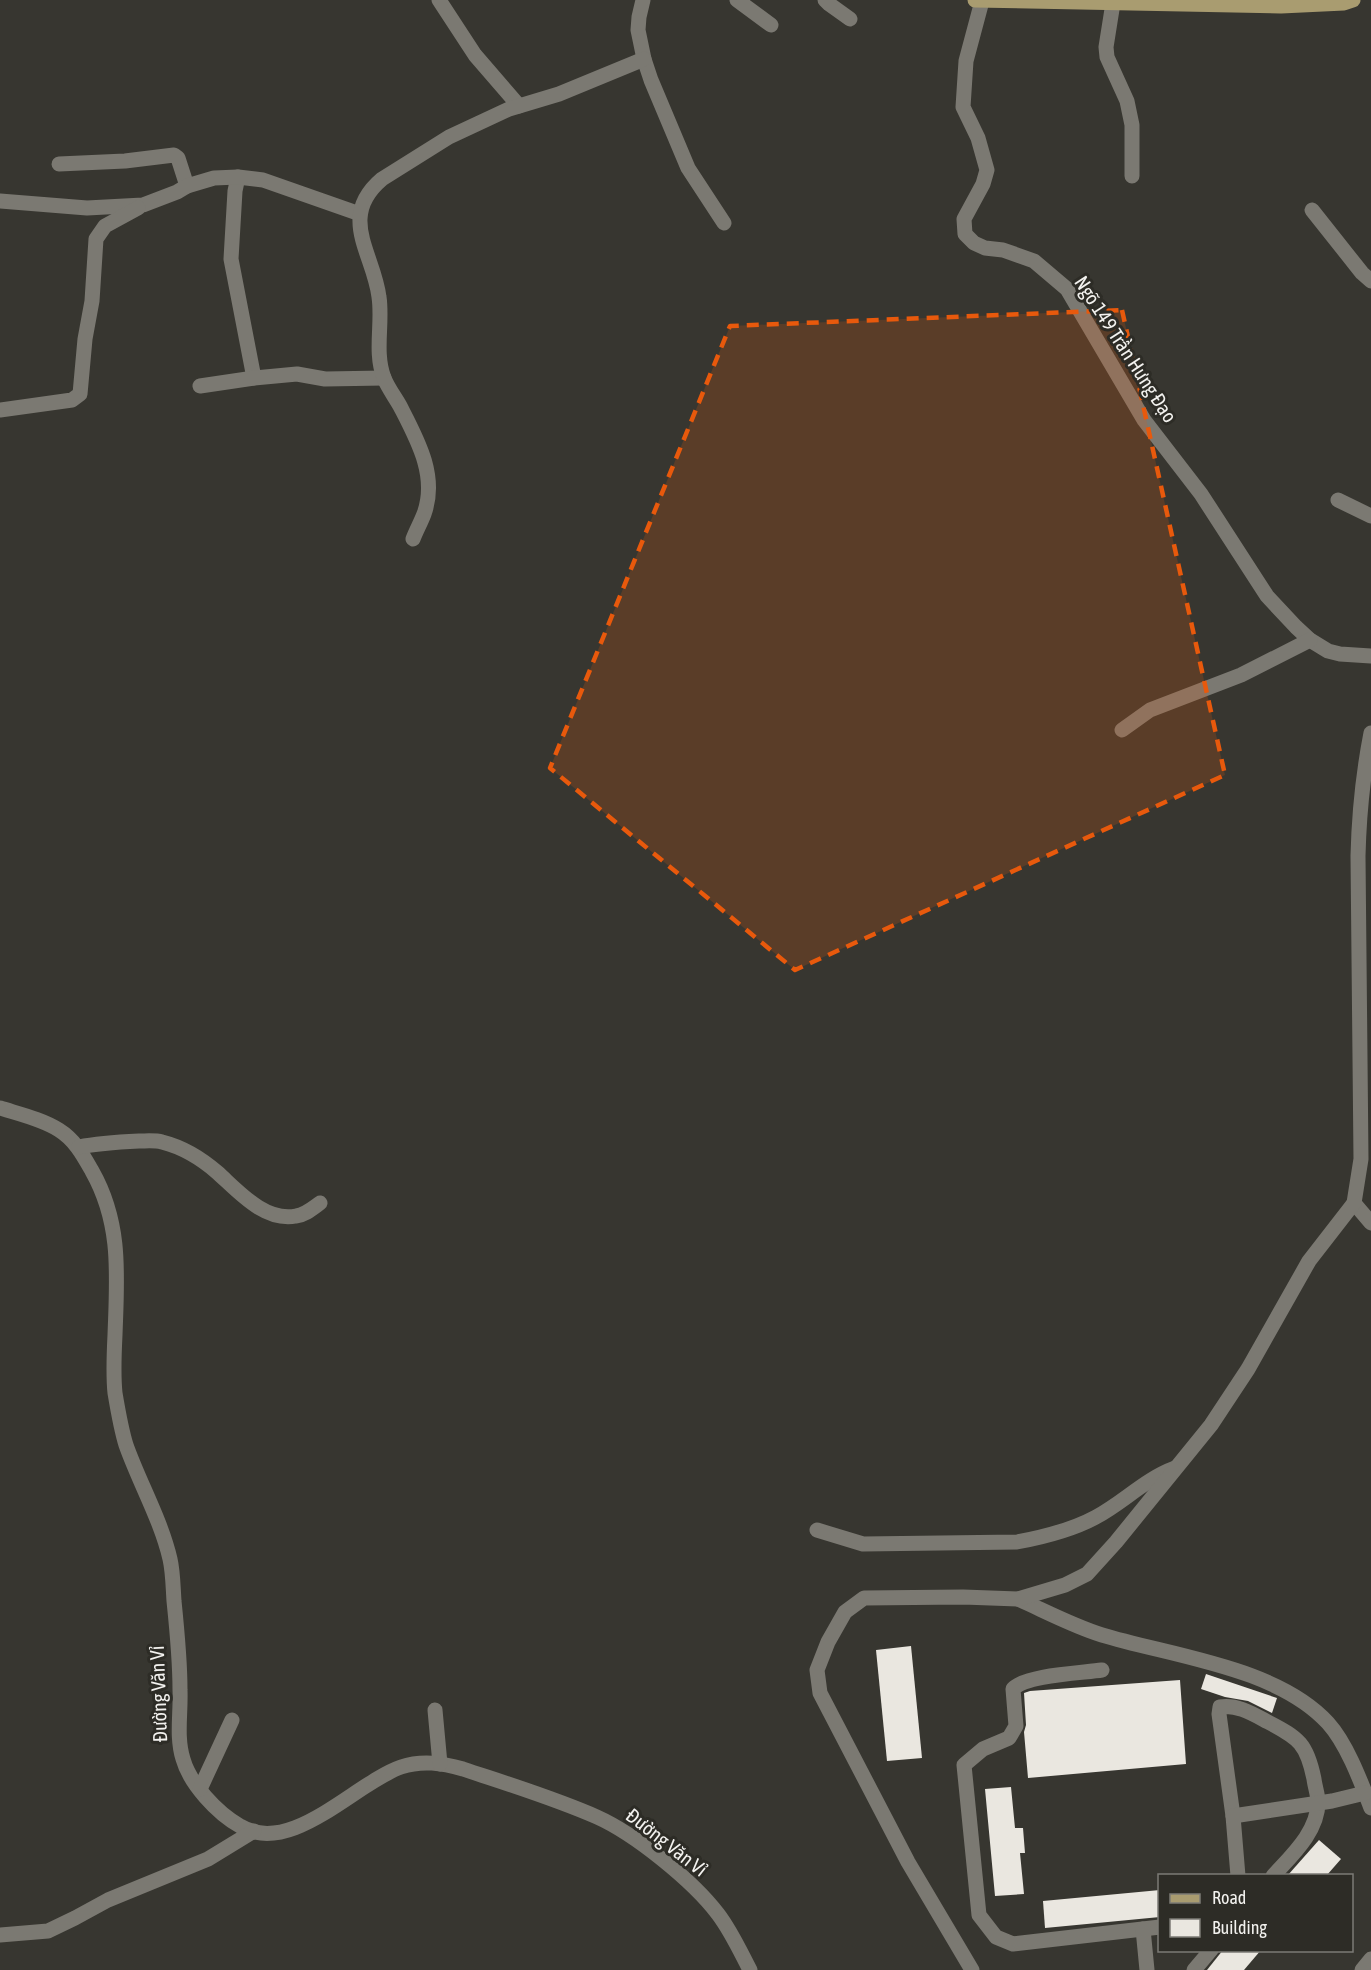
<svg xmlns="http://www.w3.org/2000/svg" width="1371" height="1970" viewBox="0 0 1371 1970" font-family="'Asap Condensed',sans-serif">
<rect width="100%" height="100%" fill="#373630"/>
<g fill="#eae7e0">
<path d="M911,1646L922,1758L887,1761L876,1650Z"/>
<path d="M1206,1674L1277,1698L1272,1713L1248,1701L1225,1697L1201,1689Z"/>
<path d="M1180,1680L1186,1764L1028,1778L1024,1732L1026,1725L1024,1693L1030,1691Z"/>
<path d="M1011,1787L1015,1828H1023L1025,1853H1020L1024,1894L995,1896L985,1789Z"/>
<path d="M1319,1840L1341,1859L1327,1875H1288Z"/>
<path d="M1160,1890V1917L1045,1928L1043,1901Z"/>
<path d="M1223,1950H1261L1244,1970H1207Z"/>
</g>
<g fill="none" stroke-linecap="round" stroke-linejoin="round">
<g stroke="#7b7972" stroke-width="15">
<path d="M439,0L475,55L519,106"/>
<path d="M643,0L639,17L638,30L644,59L651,80L688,168L724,223"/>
<path d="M737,0L771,25"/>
<path d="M825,0L829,4L850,19"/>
<path d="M982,1L966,61L963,107L978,138L987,170L983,184L964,219L965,234L974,243L985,248L1003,250L1034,261L1067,289L1144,420L1201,494L1267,596L1296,627L1310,640L1328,651L1340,654L1371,656"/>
<path d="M1113,3L1106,47L1107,57L1127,101L1132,125V176"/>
<path d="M59,164L125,161L174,155L178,158L187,186"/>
<path d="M238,177L235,191L231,259L254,378"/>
<path d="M0,201L87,208L143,205L177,192L187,186L214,178L238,177L263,180L360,214"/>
<path d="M1312,210L1362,273L1371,281"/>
<path d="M200,386L254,378L297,374L325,379L384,378"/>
<path d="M0,410L72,400L80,394L85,339L92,301L96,239L105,226L138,208"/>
<path d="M1338,500L1371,516"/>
<path d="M413,539C416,531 421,522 424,514C438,476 417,439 400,406C395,397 388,388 384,378C374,352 383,323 379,297C374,254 337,217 382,179L449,137L509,109L559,94L644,59"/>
<path d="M1122,730L1150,710L1241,675L1310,640"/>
<path d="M0,1108C19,1114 42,1119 59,1130C75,1140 83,1155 92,1171C122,1224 117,1276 115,1335C114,1355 113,1374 115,1393C118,1411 121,1429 126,1445C139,1482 161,1520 170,1559C173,1572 173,1587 174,1601C177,1630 180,1661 180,1690C181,1713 176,1737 183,1759C190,1784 217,1813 240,1826C291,1857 355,1783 401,1767C422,1760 442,1763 463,1769C508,1784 554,1798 597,1817C635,1834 693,1881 718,1914C731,1931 740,1951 750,1970"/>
<path d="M79,1147C99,1143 118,1142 139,1141C146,1141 155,1140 162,1142C182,1147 202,1159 218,1173C239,1192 265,1222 296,1216C305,1215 313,1208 320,1203"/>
<path d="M1354,1203L1371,1223"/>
<path d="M817,1530L863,1544L1017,1542C1044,1537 1072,1530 1096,1517C1124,1502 1145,1479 1175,1468"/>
<path d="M1018,1599C1045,1611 1073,1626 1102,1635C1171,1656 1277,1667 1328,1723C1347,1744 1361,1782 1371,1808"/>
<path d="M1102,1670C1082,1673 1025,1675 1013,1689L1016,1726L1009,1738L983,1749L964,1765L979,1915L996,1937L1013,1944L1160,1927"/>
<path d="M435,1710L440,1764"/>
<path d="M200,1789L232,1720"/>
<path d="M1233,1816L1219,1714L1220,1707C1237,1704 1253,1714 1268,1722C1299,1738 1307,1744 1314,1779C1315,1787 1318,1795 1318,1802C1318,1832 1291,1856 1273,1876"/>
<path d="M1238,1876L1233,1816L1332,1801L1365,1793"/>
<path d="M1143,1929L1147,1970"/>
<path d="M0,1935L48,1931L75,1918L108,1900L208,1859L254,1831"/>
<path d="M972,1970L908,1862L820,1693L817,1670L828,1642L845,1612L864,1598L963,1597L1018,1599L1065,1585L1087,1574L1116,1542L1211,1425L1248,1369L1309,1261L1354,1203L1361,1159L1358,856C1359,814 1363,774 1371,733"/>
<path d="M1194,1970L1211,1950"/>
<path d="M1362,1970L1371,1959"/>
</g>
<path stroke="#a99c70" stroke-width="15" d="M975,0L1281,6L1344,3L1353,0"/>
</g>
<path fill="#e8590c" fill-opacity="0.2" stroke="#e8590c" stroke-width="4.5" stroke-dasharray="12 8" stroke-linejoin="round" d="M1122,310L1225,775L795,970L550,768L730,326Z"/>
<g text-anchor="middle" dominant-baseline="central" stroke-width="6" stroke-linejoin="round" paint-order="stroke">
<g font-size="20" fill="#f3f2ef" stroke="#2d2c26">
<text transform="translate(1126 349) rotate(57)">Ngõ 149 Trần Hưng Đạo</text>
<text transform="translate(158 1694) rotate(-92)">Đường Văn Vỉ</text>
<text transform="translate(667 1842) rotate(38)">Đường Văn Vỉ</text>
</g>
</g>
<rect x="1158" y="1874" width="195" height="78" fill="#2d2c26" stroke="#7c7b76" stroke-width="1.5"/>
<rect x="1170" y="1894" width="30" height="9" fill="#a99c70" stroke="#7c7b76" stroke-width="1.5"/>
<text x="1212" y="1904" font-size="18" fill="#f3f2ef">Road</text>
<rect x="1170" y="1919" width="30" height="18" fill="#eae7e0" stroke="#7c7b76" stroke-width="1.5"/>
<text x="1212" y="1934" font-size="18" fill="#f3f2ef">Building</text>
</svg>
